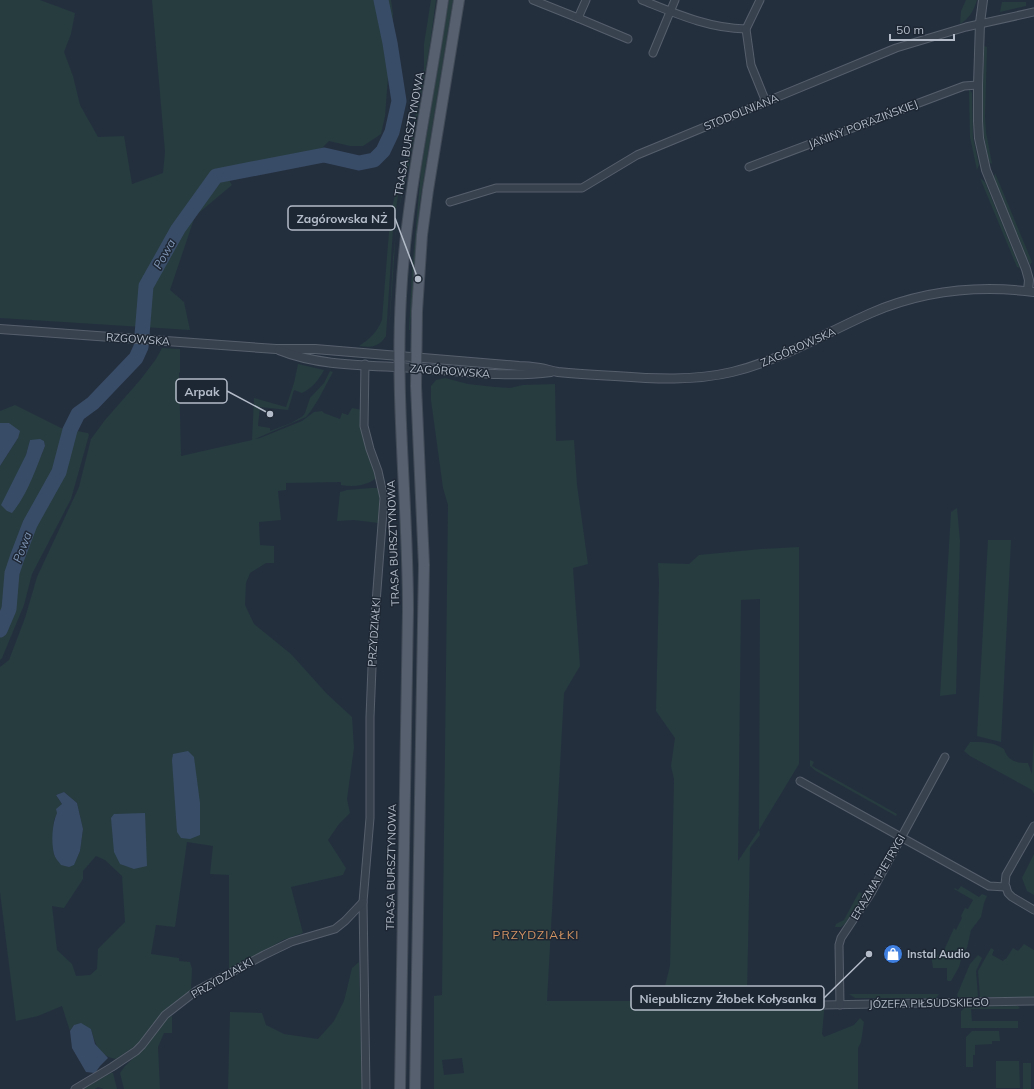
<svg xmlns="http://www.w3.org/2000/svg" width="1034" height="1089" viewBox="0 0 1034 1089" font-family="Mulish,sans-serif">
<rect width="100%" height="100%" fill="#242f3e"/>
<g fill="#263c3f" fill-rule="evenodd">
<path d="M0,0H40L75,13L71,34L64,52L73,76L80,105L98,137L124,136L132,184L163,173L165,152L152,0H391L393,14L385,116L381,134L363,146H350L329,141L322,148L282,159L222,169L232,185L195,216L170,290L184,302L190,330L0,318Z"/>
<path d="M431,0H436L430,44L409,166L399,208L396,229L389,333L393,258L399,208L424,68V44Z"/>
<path d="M449,0H453L420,201L416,248L410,330H409L412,271L421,170Z"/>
<path d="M966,0H977C974,10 969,19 960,24L961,11Z"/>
<path d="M1002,2H1026V6L1000,12Z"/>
<path d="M984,46L987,47L985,117L986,132L992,164L989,162L983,131L982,117Z"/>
<path d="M969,89L972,93L973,137L979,165L977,170L970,137Z"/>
<path d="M995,173L1032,262L1030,265L994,178Z"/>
<path d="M401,175L393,229L386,336C379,347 371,348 359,346C370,339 377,332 382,320L388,244L391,210Z"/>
<path d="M980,178L985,182L1020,268L1017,267Z"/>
<path d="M162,348L180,349V372L179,373L181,456L252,440L254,398L286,407L294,383L298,364L324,370C319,380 312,388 302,393L294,390L288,410L260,407L258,426L270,428V431L291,423L303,416L305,413L310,398L324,383L330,371L333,372C324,388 318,403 306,417L255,439L260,438L302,421L314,412L322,411L324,413L340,419L342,413L348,415L352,408L362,410L361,430L368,456L376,476V478C367,486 353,487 341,485V482L286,483V490L278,491L281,520L259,522L260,545L274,546V563H266L250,573L246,583L245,605L254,624L291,654L327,694L352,717L354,748L347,799L350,813L339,824L328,840L346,868L343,875L291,887L303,933L283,940L229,970V875L210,874L213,846L187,842L175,927L156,925L151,954L179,958V961L190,962L192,969L191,990L165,1010L151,1026L138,1044L116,1059C99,1056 95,1044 91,1029L74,1025L70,1031L62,1006L38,1016L16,1021L0,892V667L9,660L25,618L37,577L79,487L91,439L105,420L141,379L156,359ZM64,792L77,803L83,829L80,851L74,864L54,855L53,835L54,820L62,804L56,795ZM96,856L105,860L122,876L125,922L98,949L97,969L90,975L76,976L72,964L57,950L52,906L64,908L83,879V871Z"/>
<path d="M445,378L468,384L495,387L510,388L523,385L555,384L556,441L574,440L577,485L588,564L573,568L580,666L564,693L547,1001H663L659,997V992L665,986L670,966L674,779L671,766L675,738L656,711L659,582L658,563L689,564L699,555L761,549L799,547V764L759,830L760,835L750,848L747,994L743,1000L825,1001L822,1034L824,1037L854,1025L860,1018L864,1022L861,1042L858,1048V1089H434V996L442,995L448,505L443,488L431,400V386L436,380ZM760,599L759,830L738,861L741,600ZM462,1058L464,1073L444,1075L442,1060Z"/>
<path d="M15,405L61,428L88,433L89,435L71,499L32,574L24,605L2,658L0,660V466L18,438L9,423H0V411ZM30,440L44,441L45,446C36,468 27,490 14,509L26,455Z"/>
<path d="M371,488H378L380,494L378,523L354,520L337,521L340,492L347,490Z"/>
<path d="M957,508L960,541L956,694L940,696L951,512Z"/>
<path d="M988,540H1011L1001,742L977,736Z"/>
<path d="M1034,734V794L1032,790L970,756L964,751L970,742C983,742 994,742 1004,749C1008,761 1016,763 1028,763L1032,774Z"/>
<path d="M810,760L814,762L812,766L897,814L896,816L816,771L810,766Z"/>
<path d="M1034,854V895L1027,891L1022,878Z"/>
<path d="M961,886L979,897L982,894L987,896L984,903L981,917L971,930L967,948L962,956L959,967L951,981H948L947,980V968H933L931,955H942L954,928L956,930L962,918L961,916L965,908L968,909L973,900L954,889L955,888L958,890Z"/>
<path d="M859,892L865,895L845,924L841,927H835L836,924L844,920Z"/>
<path d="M1024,944L1034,950V997H980L978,971L991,948L994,950L992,955L1003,961L1005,959H1006L1013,948L1018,951Z"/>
<path d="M978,955L982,958L976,971L978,997H958L957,995L970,964Z"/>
<path d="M359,962L362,1089H228L230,1012L262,1013L266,1025L284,1034L318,1039L334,1021L344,1001L352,968Z"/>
<path d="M849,994H939L936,998H855Z"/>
<path d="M1018,1006L1020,1008L1018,1009H971L972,1021H1018V1028H961V1011L966,1007Z"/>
<path d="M172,1016V1033H164L158,1047L160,1089H124L120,1073L125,1066L143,1049L167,1018Z"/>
<path d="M972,1031H999L1000,1041H992V1044L975,1045V1055H973V1067H966V1037Z"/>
<path d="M996,1061H1019L1020,1088H996Z"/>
<rect x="1023" y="1063" width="8" height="26"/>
<path d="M111,1073H113L117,1089H104L98,1087L95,1089H82Z"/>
</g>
<g fill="#394c67">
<path d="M0,423H9L20,431L18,438L0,466Z"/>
<path d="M40,439L44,441L45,446C36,468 28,494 12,513L7,511L1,505L26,455L30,440Z"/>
<path d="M188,751L194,757L200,803V835L190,839L181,838L177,832L172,760L173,754Z"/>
<path d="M64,792L77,803L83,829L80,851L74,865L69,867L61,865C59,862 55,858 54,854C51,842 52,824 57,813L56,809L62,804L56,795Z"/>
<path d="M145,813L147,866L134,869L120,864L114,852L111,818L114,814Z"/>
<path d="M81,1023L91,1029L95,1044L108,1058L100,1066L95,1073L86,1072L72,1048L70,1031L74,1025Z"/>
</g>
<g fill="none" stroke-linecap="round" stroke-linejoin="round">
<path stroke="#394c67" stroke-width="15" d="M0,630L9,609L12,573L17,558L30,524L59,472L70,430L78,414L93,403L136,358L141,347L146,286L178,229L216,176L324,155L359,163L374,160L383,151L392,132L399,101L390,43L381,0"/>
<defs>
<g id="minor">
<path d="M533,0L578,18L586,0"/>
<path d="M642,0C677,14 708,28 746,29"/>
<path d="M760,0L746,29L751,65L766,102"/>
<path d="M578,18L628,39"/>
<path d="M653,53L675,0"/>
<path d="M749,167L964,86L978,85"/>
<path d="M450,202L496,188H582L637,155L896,48L966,27L1034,12"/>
<path d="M365,364L364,426L370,449L378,471L384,498L373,642L370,717V818L363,902L366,1089"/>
<path d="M800,781L989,886L1006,887"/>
<path d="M1034,826L1006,875L1005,884L1008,893L1012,897L1034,910"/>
<path d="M823,1005L1034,1001"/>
<path d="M840,1005L839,945L841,938L871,893L945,757"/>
<path d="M75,1089L112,1067L136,1051L142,1045L165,1015L196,991L264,955L291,942L335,929L345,921L363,902"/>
</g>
<g id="tertiary">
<path d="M983,0L980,23L978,85V121L979,138L986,170L1026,269L1029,280L1028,291"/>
<path d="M0,329L276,349H315L519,366C526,366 534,367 540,368C546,369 552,371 558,372C577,374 596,375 615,376C655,379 694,381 732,372C782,360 825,333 871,313C922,291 979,285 1034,292"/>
<path d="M279,350C321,367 370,365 415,368C460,371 506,378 551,372"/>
</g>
<g id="primary">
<path d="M400,1089L408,610C408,505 395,401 401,296C406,196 429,99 443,0"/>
<path d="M415,1089L424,565L416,386L417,311L422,235L428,190L459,0"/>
</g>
</defs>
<use href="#minor" stroke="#565f6c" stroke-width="9"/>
<use href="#tertiary" stroke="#565f6c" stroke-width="10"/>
<use href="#primary" stroke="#414a57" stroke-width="12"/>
<use href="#minor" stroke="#38414e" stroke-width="7"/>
<use href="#tertiary" stroke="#38414e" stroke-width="8"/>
<use href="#primary" stroke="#56606e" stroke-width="10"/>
</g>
<defs>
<symbol id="shop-disc" viewBox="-11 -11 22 22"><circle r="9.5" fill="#3f7fe0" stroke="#1d2633"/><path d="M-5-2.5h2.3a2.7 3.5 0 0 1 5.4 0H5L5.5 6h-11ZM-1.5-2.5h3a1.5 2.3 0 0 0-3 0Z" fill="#fff"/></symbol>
</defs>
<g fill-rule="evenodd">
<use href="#shop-disc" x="882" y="943" width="22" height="22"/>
</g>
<g text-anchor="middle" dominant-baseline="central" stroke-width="3" stroke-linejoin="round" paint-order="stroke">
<g font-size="11" fill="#b4bcc9" stroke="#1d2633">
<text transform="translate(741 112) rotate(-22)">STODOLNIANA</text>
<text transform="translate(863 124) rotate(-21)">JANINY PORAZIŃSKIEJ</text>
<text transform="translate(409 134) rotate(-80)">TRASA BURSZTYNOWA</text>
<text transform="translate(138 339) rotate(4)">RZGOWSKA</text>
<text transform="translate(798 347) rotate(-24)">ZAGÓROWSKA</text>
<text transform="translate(450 371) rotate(4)">ZAGÓROWSKA</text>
<text transform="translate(393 543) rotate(-92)">TRASA BURSZTYNOWA</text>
<text transform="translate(374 632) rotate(-86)">PRZYDZIAŁKI</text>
<text transform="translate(391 867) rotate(-89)">TRASA BURSZTYNOWA</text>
<text transform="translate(878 877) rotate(-60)">ERAZMA PIETRYGI</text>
<text transform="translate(222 978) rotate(-30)">PRZYDZIAŁKI</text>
<text transform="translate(929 1003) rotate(-1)">JÓZEFA PIŁSUDSKIEGO</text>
</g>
<g font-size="11" font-weight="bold" fill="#b4bcc9" stroke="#1d2633" text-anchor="start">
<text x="907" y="954">Instal Audio</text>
</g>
<g font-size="12" font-style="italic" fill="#7c92b1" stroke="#1d2633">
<text transform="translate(164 254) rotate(-61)">Powa</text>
<text transform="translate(22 547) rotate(-69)">Powa</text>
</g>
<g font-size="12" letter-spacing="1" fill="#d59563" stroke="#1d2633">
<text x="536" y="934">PRZYDZIAŁKI</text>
</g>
</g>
<path fill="none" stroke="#b4bcc9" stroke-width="1.5" d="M418 279L395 218M270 414L227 391M869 954L824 998"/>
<g fill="#b4bcc9" stroke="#1d2633" stroke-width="1.5">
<circle cx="418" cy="279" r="4"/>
<circle cx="270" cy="414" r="4"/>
<circle cx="869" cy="954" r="4"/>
</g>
<g fill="#1d2633" stroke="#b4bcc9" stroke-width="1.5">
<rect x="288" y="206" width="107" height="24" rx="4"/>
<rect x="176" y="379" width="51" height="24" rx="4"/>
<rect x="631" y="986" width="193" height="24" rx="4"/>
</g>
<g font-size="12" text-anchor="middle" font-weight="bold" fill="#b4bcc9">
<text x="342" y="223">Zagórowska NŻ</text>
<text x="202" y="396">Arpak</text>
<text x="728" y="1003">Niepubliczny Żłobek Kołysanka</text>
</g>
<path d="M890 34v6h64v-6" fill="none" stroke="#b4bcc9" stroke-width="2"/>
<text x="896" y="34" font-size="12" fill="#b4bcc9" stroke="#1d2633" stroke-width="3" paint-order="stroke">50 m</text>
</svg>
